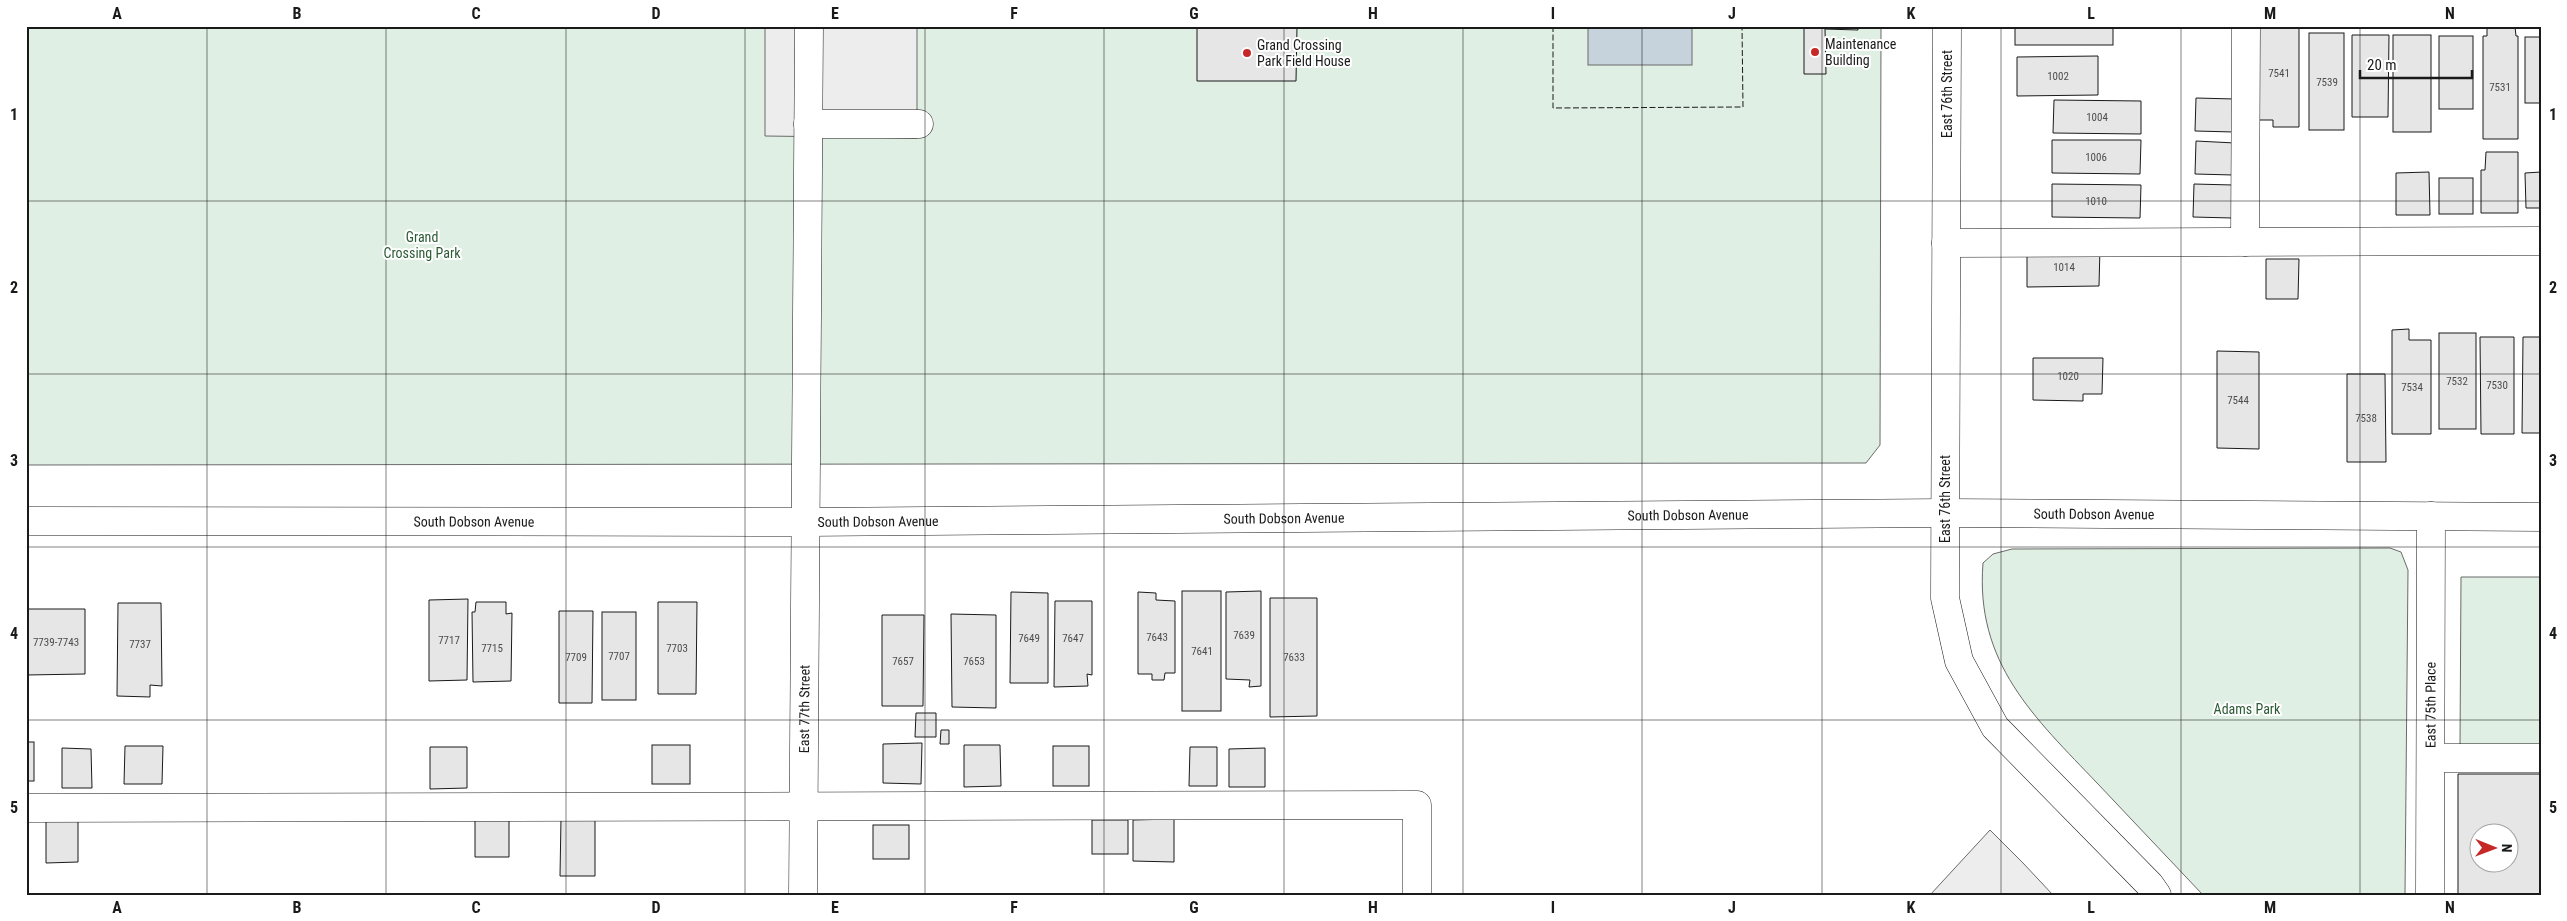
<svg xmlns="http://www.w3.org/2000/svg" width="2567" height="921" viewBox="0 0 2567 921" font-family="'Roboto Condensed',sans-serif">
<rect width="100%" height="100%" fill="#fff"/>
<g fill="#e0efe3" stroke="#6a6a6a">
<path d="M26,26H1881L1880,445L1866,463L26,465Z"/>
<path d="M2390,548L2401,552L2408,570L2405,895H2203C2168,858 2133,821 2098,784C2034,717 1975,663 1983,563L1993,554L2012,549Z"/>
<path d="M2461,577H2541V745H2460Z"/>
</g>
<g fill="#ededed" stroke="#6a6a6a">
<path d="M765,26H917V138L765,136Z"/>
<path d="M1990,830L2023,863L2053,895H1930Z"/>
</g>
<rect fill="#c6d2dc" stroke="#6a6a6a" x="1588" y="26" width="104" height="39"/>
<g fill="#e6e6e6" stroke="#1a1a1a" fill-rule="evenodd">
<path d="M1197,26H1297L1296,81H1197Z"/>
<path d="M1804,26H1858V30L1825,29L1826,74H1804Z"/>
<rect x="2015" y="26" width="98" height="19"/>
<path d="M2259,26H2299V127H2273V120H2259Z"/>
<path d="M2515,27L2516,36H2518V139H2483V36H2487V28Z"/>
<rect x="2309" y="33" width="35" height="97"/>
<path d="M2352,35H2389L2388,117H2352Z"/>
<rect x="2393" y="35" width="38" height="97"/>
<rect x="2439" y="36" width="34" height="73"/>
<rect x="2525" y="37" width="16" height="66"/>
<path d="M2098,56V95L2017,96V57Z"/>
<path d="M2196,98L2235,99L2234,132L2195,131Z"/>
<path d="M2054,100L2141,101V134L2053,133Z"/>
<path d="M2052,140H2141L2140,174L2052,173Z"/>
<path d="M2196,141L2235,143L2233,175L2195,174Z"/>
<path d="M2486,152H2518V213H2481V170H2485Z"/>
<path d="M2429,172L2430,215H2396V173Z"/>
<path d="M2541,172V208H2526L2525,173Z"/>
<rect x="2439" y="178" width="34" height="36"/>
<path d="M2052,184L2141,185L2140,218L2052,217Z"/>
<path d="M2194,184L2233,185L2232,218L2193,217Z"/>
<path d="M2027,248H2100L2099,286L2027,287Z"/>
<path d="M2266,259H2299L2298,299H2266Z"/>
<path d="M2409,329V340H2431V434H2392V330Z"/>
<rect x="2439" y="333" width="37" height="96"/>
<path d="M2480,337H2514V434H2481Z"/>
<path d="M2523,337H2541V433H2522Z"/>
<path d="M2217,351L2259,352V449L2217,448Z"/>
<path d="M2033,358H2103L2102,394H2083V401L2033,400Z"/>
<path d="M2347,374H2385L2386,462H2347Z"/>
<rect x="1182" y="591" width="39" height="120"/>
<path d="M1261,591V686L1249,687L1250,680L1226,679V592Z"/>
<path d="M1011,592L1048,593V683H1010Z"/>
<path d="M1138,592L1156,593V600L1175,601V673H1165L1164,680H1152V674H1138Z"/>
<path d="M1270,598H1317V716L1270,717Z"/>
<path d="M468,599L467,680L429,681V600Z"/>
<path d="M1055,601H1092V675L1087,674L1088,686L1054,687Z"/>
<path d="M476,602H506V614L512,613L511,681L473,682L472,612H475Z"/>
<path d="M658,602H697L696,694H658Z"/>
<path d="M118,603H161L162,686L150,685V697L117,696Z"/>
<path d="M26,609H85V674L26,675Z"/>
<path d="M559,611H593L592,703H559Z"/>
<rect x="602" y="612" width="34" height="88"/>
<path d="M951,614L996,615V708L952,707Z"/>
<path d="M882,615H924L923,706H882Z"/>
<path d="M916,713H936V737H915Z"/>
<path d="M941,730H949V744H940Z"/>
<rect x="26" y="742" width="8" height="39"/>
<path d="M922,743L921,784L883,783V744Z"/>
<rect x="652" y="745" width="38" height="39"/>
<path d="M964,745H1000L1001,786L964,787Z"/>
<path d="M125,746H163L162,784H124Z"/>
<rect x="1053" y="746" width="36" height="40"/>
<path d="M430,747H467V788L430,789Z"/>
<path d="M1190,747H1217V786H1189Z"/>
<path d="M62,748L91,749L92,788H62Z"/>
<path d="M1265,748V787H1229V749Z"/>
<path d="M2458,774H2541V895H2458ZM2480,834H2510V864H2480Z"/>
<path d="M561,818H595V876H560Z"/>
<path d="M475,819L509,820V857H475Z"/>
<path d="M1174,819V862L1133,861V820Z"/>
<path d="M46,820H78V862L46,863Z"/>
<rect x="1092" y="820" width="36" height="34"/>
<rect x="873" y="825" width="36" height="34"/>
</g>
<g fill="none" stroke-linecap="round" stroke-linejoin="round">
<defs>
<g id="minor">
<path d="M1947,26L1945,598L1959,661L1995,727L2150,885L2157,895"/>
<path d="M808,124H919"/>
<path d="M2245,242L2246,26"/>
<path d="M1946,243L2541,241"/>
<path id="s1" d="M26,521L806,522L1945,513L2541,517"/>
<path d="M2431,758H2541"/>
<path d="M26,808L1417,805V895"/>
<path id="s2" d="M803,895L809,26"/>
<path id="s3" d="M2430,895L2431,516"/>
</g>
</defs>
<use href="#minor" stroke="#1a1a1a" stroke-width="29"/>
<use href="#minor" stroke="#fff" stroke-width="28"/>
<path stroke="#1a1a1a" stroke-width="1" stroke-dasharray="6 2.5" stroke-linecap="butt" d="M1553,26V108L1743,107L1742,26"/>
</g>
<path fill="none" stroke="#1a1a1a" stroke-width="1" stroke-opacity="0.55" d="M207,26V895M386,26V895M566,26V895M745,26V895M925,26V895M1104,26V895M1284,26V895M1463,26V895M1642,26V895M1822,26V895M2001,26V895M2181,26V895M2360,26V895M26,201H2541M26,374H2541M26,547H2541M26,720H2541"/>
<g fill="#c62828" stroke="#fff" stroke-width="2">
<circle cx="1815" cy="52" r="5"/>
<circle cx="1247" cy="53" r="5"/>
</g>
<g text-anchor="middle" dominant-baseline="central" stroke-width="4" stroke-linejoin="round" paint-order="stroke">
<g font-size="11" fill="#4d4d4d">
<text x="2279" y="73">7541</text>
<text x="2058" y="76">1002</text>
<text x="2327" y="82">7539</text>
<text x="2500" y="87">7531</text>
<text x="2097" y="117">1004</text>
<text x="2096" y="157">1006</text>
<text x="2096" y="201">1010</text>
<text x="2064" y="267">1014</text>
<text x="2068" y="376">1020</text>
<text x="2457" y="381">7532</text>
<text x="2497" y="385">7530</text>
<text x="2412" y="387">7534</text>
<text x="2238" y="400">7544</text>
<text x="2366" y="418">7538</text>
<text x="1244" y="635">7639</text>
<text x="1157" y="637">7643</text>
<text x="1029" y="638">7649</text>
<text x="1073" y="638">7647</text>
<text x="449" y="640">7717</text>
<text x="56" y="642">7739-7743</text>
<text x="140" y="644">7737</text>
<text x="492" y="648">7715</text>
<text x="677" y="648">7703</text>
<text x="1202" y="651">7641</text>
<text x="619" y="656">7707</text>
<text x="576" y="657">7709</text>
<text x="1294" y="657">7633</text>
<text x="903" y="661">7657</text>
<text x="974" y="661">7653</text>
</g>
<g font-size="14" fill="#1a1a1a" stroke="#fff" text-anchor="start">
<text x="1825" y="44">Maintenance<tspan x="1825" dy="16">Building</tspan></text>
<text x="1257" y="45">Grand Crossing<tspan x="1257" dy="16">Park Field House</tspan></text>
</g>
<g font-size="14" fill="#1a1a1a" stroke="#fff">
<text transform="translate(1947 94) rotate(-90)">East 76th Street</text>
<text transform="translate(1945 499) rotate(-90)">East 76th Street</text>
<text stroke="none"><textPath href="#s1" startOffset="2068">South Dobson Avenue</textPath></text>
<text stroke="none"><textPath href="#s1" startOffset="1662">South Dobson Avenue</textPath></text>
<text stroke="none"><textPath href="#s1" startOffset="1258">South Dobson Avenue</textPath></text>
<text stroke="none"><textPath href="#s1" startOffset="852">South Dobson Avenue</textPath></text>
<text stroke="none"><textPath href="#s1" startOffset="448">South Dobson Avenue</textPath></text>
<text stroke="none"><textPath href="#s3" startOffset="190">East 75th Place</textPath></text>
<text stroke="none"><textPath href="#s2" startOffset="186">East 77th Street</textPath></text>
</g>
<g font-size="14" fill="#2b5a34" stroke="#fff">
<text x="422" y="237">Grand<tspan x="422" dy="16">Crossing Park</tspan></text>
<text x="2247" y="709">Adams Park</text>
</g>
</g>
<rect width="2567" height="921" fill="none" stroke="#ffffff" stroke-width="55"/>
<g transform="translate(2494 848) rotate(91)"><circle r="24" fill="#ffffff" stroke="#a3a3a3"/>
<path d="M0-4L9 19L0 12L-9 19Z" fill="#c62828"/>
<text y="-8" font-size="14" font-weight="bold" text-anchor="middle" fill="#1a1a1a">N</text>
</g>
<path d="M2360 70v8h112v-8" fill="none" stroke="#1a1a1a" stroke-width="2.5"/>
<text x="2367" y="70" font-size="15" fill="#1a1a1a" stroke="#ffffff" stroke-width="4" paint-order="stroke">20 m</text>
<rect x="28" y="28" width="2512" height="866" fill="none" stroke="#1a1a1a" stroke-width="2"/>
<g font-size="16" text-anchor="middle" font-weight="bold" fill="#1a1a1a">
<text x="117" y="19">A</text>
<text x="297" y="19">B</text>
<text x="476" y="19">C</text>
<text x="656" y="19">D</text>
<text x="835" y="19">E</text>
<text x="1014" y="19">F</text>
<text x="1194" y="19">G</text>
<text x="1373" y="19">H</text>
<text x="1553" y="19">I</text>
<text x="1732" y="19">J</text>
<text x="1911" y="19">K</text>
<text x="2091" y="19">L</text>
<text x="2270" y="19">M</text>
<text x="2450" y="19">N</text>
<text x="14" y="120">1</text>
<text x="2553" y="120">1</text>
<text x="14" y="293">2</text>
<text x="2553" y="293">2</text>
<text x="14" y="466">3</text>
<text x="2553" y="466">3</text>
<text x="14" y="639">4</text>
<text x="2553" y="639">4</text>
<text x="14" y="813">5</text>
<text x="2553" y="813">5</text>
<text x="117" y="913">A</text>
<text x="297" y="913">B</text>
<text x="476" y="913">C</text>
<text x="656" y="913">D</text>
<text x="835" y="913">E</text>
<text x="1014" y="913">F</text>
<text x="1194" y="913">G</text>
<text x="1373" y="913">H</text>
<text x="1553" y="913">I</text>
<text x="1732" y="913">J</text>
<text x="1911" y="913">K</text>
<text x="2091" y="913">L</text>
<text x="2270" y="913">M</text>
<text x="2450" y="913">N</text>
</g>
</svg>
